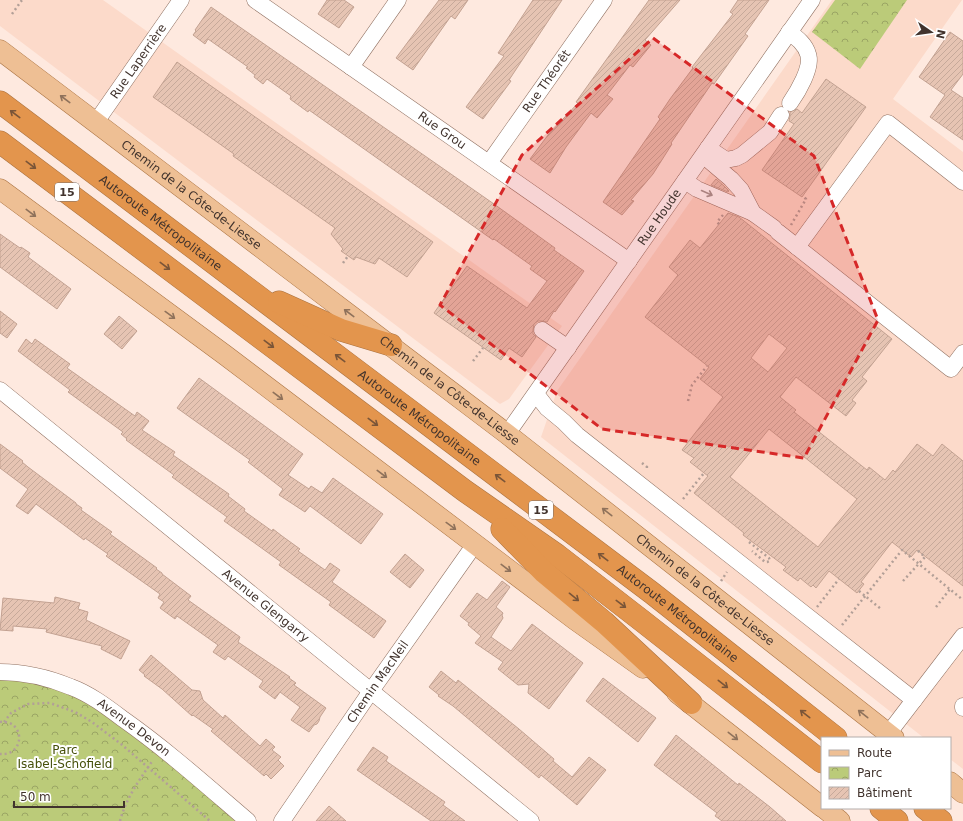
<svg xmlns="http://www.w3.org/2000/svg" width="963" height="821" viewBox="0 0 963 821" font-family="'DejaVu Sans',sans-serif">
<defs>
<pattern id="park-crowns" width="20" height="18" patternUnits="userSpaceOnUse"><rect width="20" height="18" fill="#bbcb79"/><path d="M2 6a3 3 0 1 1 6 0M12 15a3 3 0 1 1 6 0" fill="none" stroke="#9aa564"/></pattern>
<pattern id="building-hatch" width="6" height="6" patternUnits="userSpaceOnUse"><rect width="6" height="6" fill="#e6c4b3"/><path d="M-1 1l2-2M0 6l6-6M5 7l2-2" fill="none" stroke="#c6a99a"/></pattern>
</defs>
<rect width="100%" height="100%" fill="#fee9df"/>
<g fill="#fcdaca">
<path d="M0,0H103L562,326L509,399L500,404L0,26Z"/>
<path d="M832,0H962L893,99L963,152V769L950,759V738H924L541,437L557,391Z"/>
</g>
<g fill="url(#park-crowns)">
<path d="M835,0H907L860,69L812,32Z"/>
<path d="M0,672L72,687L248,821H0Z"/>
</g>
<g fill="url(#building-hatch)" stroke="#c3a292" fill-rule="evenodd">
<path d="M327,0H344L354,7L339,28L318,14Z"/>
<path d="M439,0H468L455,19L451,16L413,70L396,58Z"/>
<path d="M533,0H562L509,80L511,81L483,119L466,107L504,56L498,53Z"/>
<path d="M649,0H680L645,40L651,45L633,67L630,65L607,95L613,99L597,118L591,113L566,147L550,173L530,159L548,135L578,103L576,102Z"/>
<path d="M738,0H769L745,34L748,36L714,84L712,83L671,143L672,144L653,174L631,200L634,201L622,215L603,202L660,119L658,117L670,99L693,68L692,67L733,14L730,12Z"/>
<path d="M211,7L494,204L555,248L554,250L584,271L555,312L554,311L547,322L542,321H538L534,324L533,330V334L536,337L522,357L509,348L501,360L434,313L467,266L527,308L547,281L530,269L532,266L494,239L493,240L309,110L308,112L290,99L291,96L267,79L263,84L254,77L255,75L246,68L248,67L208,39L205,44L193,35L196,31L195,30Z"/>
<path d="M950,32L963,41V74L951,90L963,98V140L930,117L945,95L919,77Z"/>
<path d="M177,62L433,242L407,277L379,258L375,264L356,257L354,260L341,251L343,249L331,234L335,228L233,156L234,154L153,97Z"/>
<path d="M826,79L866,107L802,197L762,170L794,124L789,121L790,116V112L797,109L802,113Z"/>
<path d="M716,179L724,186L729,191L728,192L711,185Z"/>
<path d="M728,213L739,217L892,339L862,377L867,381L852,400L856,403L846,416L796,377L780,397L796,410L794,412L867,470L869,467L885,480L893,470L895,472L917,444L933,456L942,444L963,461V586L917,550L911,557L892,542L861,582L864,584L857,593L829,571L816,588L813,585L811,587L800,578L798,581L783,570L786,567L743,535L744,533L694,493L708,476L690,462L694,458L682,450L723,397L700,379L709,367L645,317L678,275L669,267L690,240L700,248ZM769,334L787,348L768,372L751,358ZM769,429L857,499L818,547L730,477Z"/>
<path d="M0,234L20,248L21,247L30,253L28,257L71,289L57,309L0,267Z"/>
<path d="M0,311L17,324L7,338L0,333Z"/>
<path d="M119,316L137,331L122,349L104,334Z"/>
<path d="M26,339L32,344L35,339L70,364L67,368L135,416L137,412L149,421L142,430L175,452L173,455L229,494L228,496L245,509L244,511L272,531L273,529L282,536L300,549L298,551L325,570L330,563L340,570L332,582L386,621L374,638L329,605L331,602L279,565L281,562L224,521L227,517L172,477L174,475L126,440L127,439L121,434L123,432L68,392L70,390L18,351Z"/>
<path d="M199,378L303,454L288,475L309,489L311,486L322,493L333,478L383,514L361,544L310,506L305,512L279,495L283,489L248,462L250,460L177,408Z"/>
<path d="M0,444L23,461L22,462L28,467L76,503V504L82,508L81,510L112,532L110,534L157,568L156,569L162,573V574L191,596L188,600L240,637L238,642L290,677L289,678L296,683L294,685L326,708L320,717L319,721L317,724L314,725L309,732L291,720L300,707L280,692L275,699L259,687L263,681L228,656L225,660L213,652L218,645L177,616L175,619L160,608L164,602L158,598L160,594L106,556L108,554L85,538L84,540L36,504L28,514L16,506L28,489L0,468Z"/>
<path d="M405,554L424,570L410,588L390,572Z"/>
<path d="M502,581L510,587L496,607L503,613L502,615L503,618L491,637L511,651L532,624L583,663L549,709L528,693L529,684L518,685L498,669L503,662L475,643L481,636L468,625L469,623L460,616L477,593L487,600Z"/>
<path d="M55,597L80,603L78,609L88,612L86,620L130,641L121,659L101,649L102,646L46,632L47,629L13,626V631L0,630L3,598L54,603Z"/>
<path d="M151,655L192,690L200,691L203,700L223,718L225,715L260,746L266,739L275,747L272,750L281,757L278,760L284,766L271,779L266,774L264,776L211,731L213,729L193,715L192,716L162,689L144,676L145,675L139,670Z"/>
<path d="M441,671L456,683L458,680L519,729L554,759L553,761L572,777L589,757L606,770L577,805L541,775L539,778L453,706L438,696L439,695L429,687Z"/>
<path d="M603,678L656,718L638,742L586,701Z"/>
<path d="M676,735L738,785L739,783L770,807L786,821H722L715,816L717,813L654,765Z"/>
<path d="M373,747L388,757L386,761L445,802L443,805L465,821H431L357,770Z"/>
<path d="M329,806L346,821H316Z"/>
</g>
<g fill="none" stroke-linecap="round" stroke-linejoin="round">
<defs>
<g id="minor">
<path id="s1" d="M255,0L629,261"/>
<path d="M789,32C797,38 805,44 808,54C813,67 797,93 790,103"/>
<path d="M351,67L398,0"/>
<path id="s2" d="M96,122L181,0"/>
<path d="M708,148L726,160L736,158L742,155L770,132L781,115"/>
<path d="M705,157L731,179L741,190L753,213"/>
<path id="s3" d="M489,163L604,0"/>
<path d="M685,181L697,189L753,213L774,228"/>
<path d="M778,232L951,369L963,353"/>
<path d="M797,247L888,123L963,182"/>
<path d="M542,330L568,348"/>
<path id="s4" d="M0,390L531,821"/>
<path d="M536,394L547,408L564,422L577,435L914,700"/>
<path id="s5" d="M507,434L812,0"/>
<path id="s6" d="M0,672C24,672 49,678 71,687C90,694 107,707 123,719C167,750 207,786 248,821"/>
<path d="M963,706V708"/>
<path d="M888,734L963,636"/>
<path id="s7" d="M282,821L371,691L475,544"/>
</g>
<g id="major">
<path id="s8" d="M0,50L507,434L894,738"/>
<path d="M0,189L225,355L574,619L643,668"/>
<path d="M677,693L822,807"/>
<path d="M950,782L963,793"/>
<path d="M824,808L840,821"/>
</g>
<g id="highway">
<path id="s9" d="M0,102L652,593L836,738"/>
<path d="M0,142L465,491L557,555L641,620L822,762"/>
<path d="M279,302L341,330L391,345"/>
<path d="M502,529L544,572L604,622L691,703"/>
<path d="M881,808L897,821"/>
<path d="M925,808L941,821"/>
</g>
</defs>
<use href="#minor" stroke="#917263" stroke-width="17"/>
<use href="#major" stroke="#aa7342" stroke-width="21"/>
<use href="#highway" stroke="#aa7342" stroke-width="23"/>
<g stroke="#b29f97" stroke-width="2.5" stroke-dasharray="2 3" stroke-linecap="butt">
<path d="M12,14L22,0"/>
<path d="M719,224L717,222L723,215"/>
<path d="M791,225L806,199L803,196"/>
<path d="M343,263L348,256"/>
<path d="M473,361L483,348"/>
<path d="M688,401L692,385L707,366"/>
<path d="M642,463L647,467L646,470"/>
<path d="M683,499L704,473"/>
<path d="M749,542L769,558L770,561L767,562H765L752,551"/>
<path d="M721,581L727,572"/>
<path d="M903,581L925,557L917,550"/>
<path d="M859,591L881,609"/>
<path d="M817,607L839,579"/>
<path d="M936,607L950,589"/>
<path d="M842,625L902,550L963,600"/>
<path d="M0,722C25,719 26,756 0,754"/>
<path d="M4,722L11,713L28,704L50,703L75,712L92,722L121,744L210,821"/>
<path d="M120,821C126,798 140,779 153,760"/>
</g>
<use href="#minor" stroke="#fff" stroke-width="16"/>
<use href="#major" stroke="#eebf94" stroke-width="20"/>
<use href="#highway" stroke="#e3954d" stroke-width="22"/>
</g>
<defs><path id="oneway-shaft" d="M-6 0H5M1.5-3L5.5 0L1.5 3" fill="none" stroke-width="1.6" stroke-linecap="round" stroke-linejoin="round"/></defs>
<g stroke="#8f725b">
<use href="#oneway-shaft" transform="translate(65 99) rotate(-143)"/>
<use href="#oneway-shaft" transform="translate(31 213) rotate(37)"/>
<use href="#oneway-shaft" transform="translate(349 313) rotate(-143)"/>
<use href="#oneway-shaft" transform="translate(170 315) rotate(36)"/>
<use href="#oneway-shaft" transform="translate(278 396) rotate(37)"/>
<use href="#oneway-shaft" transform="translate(382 474) rotate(37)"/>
<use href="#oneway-shaft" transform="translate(607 512) rotate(-142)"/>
<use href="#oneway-shaft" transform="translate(451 526) rotate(36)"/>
<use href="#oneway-shaft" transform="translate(506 568) rotate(37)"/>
<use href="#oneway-shaft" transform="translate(863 714) rotate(-142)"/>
<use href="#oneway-shaft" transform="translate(733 736) rotate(38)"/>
</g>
<g stroke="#7a5538">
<use href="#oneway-shaft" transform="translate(15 114) rotate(-143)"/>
<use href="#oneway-shaft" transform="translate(31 165) rotate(37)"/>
<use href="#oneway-shaft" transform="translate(165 266) rotate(37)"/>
<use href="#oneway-shaft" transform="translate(269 344) rotate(37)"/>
<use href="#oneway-shaft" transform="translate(340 358) rotate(-143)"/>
<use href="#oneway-shaft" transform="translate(373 422) rotate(37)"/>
<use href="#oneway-shaft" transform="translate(500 478) rotate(-143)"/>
<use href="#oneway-shaft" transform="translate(603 557) rotate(-143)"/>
<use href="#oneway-shaft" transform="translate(574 597) rotate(39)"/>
<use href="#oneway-shaft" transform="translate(621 604) rotate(37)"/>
<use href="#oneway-shaft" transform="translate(723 684) rotate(38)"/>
<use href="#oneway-shaft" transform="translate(805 714) rotate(-142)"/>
</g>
<use stroke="#a09996" href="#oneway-shaft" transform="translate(707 193) rotate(24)"/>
<path fill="#d62828" fill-opacity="0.2" stroke="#d62828" stroke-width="3" stroke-dasharray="8 5" stroke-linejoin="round" d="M653,38L814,156L878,320L804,458L602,429L440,305L522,155Z"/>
<g text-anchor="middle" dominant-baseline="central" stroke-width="4" stroke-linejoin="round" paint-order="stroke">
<g fill="#fff" stroke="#7a706c" stroke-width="1">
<rect x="55" y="183" width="24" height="18" rx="3"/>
<rect x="529" y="501" width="24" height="18" rx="3"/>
</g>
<g font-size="11" font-weight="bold" fill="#41332d">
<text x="67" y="192">15</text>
<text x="541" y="510">15</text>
</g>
<g font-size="12" fill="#41332d" stroke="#fff">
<text stroke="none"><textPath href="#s2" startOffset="74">Rue Laperrière</textPath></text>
<text stroke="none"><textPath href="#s3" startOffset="100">Rue Théorêt</textPath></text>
<text stroke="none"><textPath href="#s1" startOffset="228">Rue Grou</textPath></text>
<text stroke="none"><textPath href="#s8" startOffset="240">Chemin de la Côte-de-Liesse</textPath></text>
<text stroke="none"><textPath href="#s5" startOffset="265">Rue Houde</textPath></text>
<text stroke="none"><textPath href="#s9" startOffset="201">Autoroute Métropolitaine</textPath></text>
<text stroke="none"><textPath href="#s8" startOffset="564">Chemin de la Côte-de-Liesse</textPath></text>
<text stroke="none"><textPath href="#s9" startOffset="525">Autoroute Métropolitaine</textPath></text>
<text stroke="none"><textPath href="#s8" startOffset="888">Chemin de la Côte-de-Liesse</textPath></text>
<text stroke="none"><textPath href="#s4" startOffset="342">Avenue Glengarry</textPath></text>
<text stroke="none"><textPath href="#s9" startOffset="849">Autoroute Métropolitaine</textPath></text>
<text stroke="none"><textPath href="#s7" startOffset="169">Chemin MacNeil</textPath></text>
<text stroke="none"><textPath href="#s6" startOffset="148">Avenue Devon</textPath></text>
</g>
<g font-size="12" fill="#46500b" stroke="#fff">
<text x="65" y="750">Parc<tspan x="65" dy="14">Isabel-Schofield</tspan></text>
</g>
</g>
<rect x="821" y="737" width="130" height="72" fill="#ffffff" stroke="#b3adab"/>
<rect x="829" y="750" width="20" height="6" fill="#eebf94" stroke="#b3adab"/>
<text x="857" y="757" font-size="12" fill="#41332d">Route</text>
<rect x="829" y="767" width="20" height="12" fill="url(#park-crowns)" stroke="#b3adab"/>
<text x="857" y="777" font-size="12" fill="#41332d">Parc</text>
<rect x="829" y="787" width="20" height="12" fill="url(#building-hatch)" stroke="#b3adab"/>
<text x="857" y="797" font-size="12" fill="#41332d">Bâtiment</text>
<g transform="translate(931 32) rotate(103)" stroke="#ffffff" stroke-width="3" paint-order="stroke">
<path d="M0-3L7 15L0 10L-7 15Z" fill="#41332d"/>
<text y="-6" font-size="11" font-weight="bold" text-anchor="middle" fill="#41332d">N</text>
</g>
<path d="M14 801v6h110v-6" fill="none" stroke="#41332d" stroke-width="2"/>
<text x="20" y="801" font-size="12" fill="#41332d" stroke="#ffffff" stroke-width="3" paint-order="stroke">50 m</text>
</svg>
